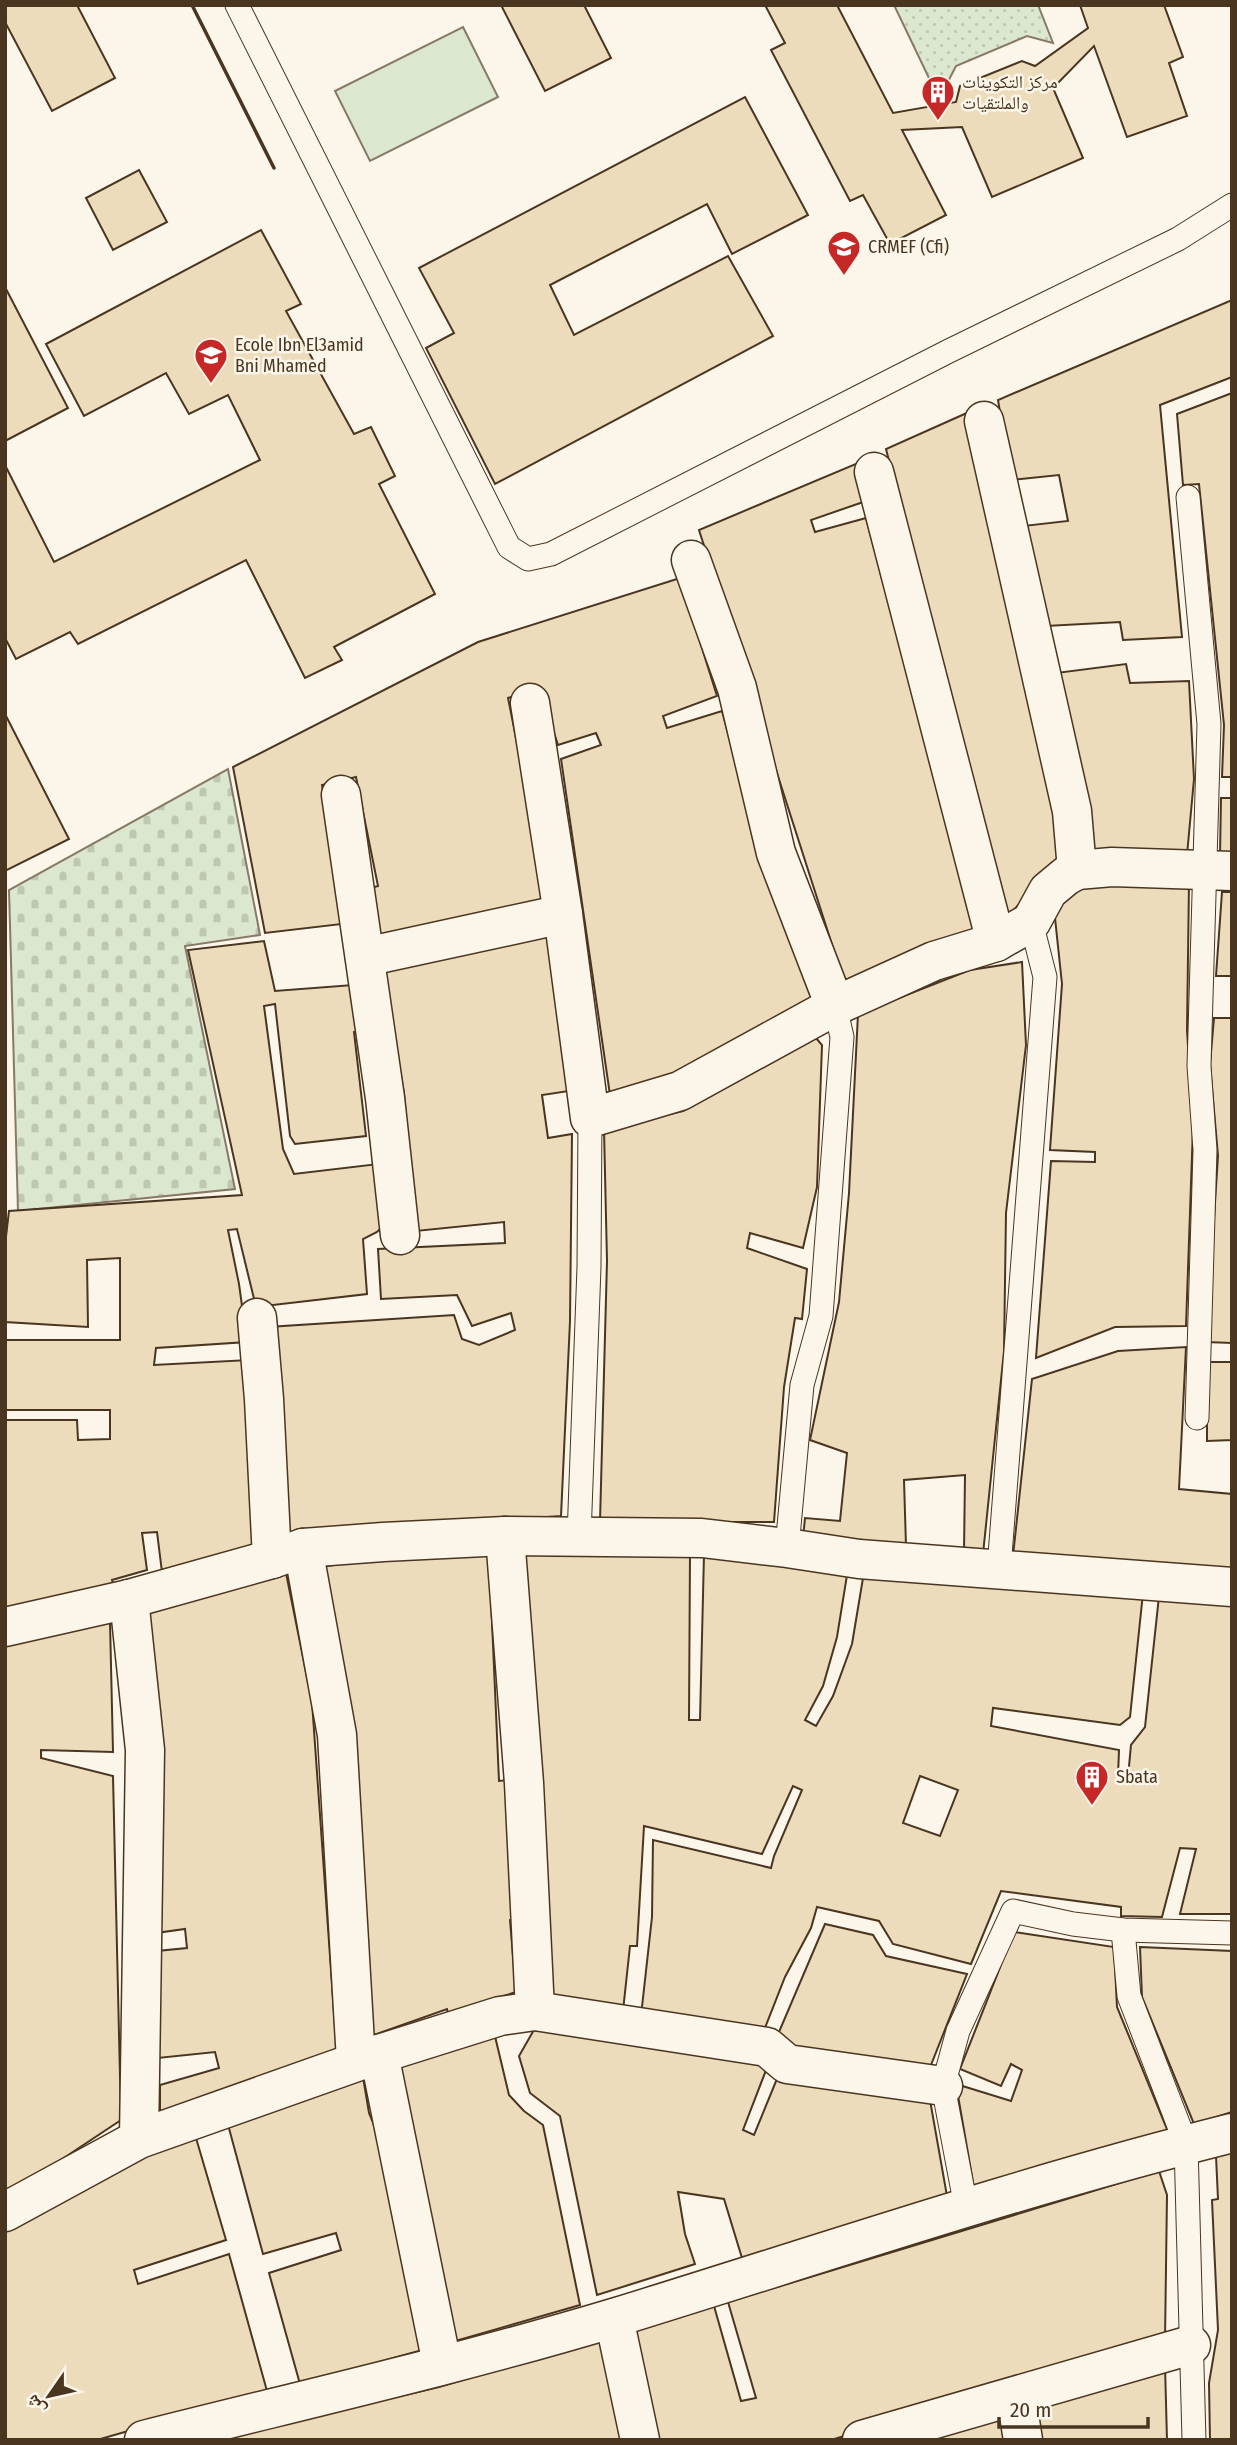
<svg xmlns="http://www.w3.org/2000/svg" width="1237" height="2445" viewBox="0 0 1237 2445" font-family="'Fira Sans Condensed','Noto Naskh Arabic',sans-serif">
<defs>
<pattern id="green-dots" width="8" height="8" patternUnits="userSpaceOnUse" patternTransform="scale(1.75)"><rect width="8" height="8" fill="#dce7d0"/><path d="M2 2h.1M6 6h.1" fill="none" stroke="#bec7b2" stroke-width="1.8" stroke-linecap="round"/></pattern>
<pattern id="cemetery-stones" width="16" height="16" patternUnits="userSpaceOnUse" patternTransform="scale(1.75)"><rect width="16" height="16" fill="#dce7d0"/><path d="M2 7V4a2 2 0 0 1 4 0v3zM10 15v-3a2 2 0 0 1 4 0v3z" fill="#bec7b2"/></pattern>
</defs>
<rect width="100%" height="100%" fill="#fbf6e9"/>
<path fill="url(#green-dots)" stroke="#887966" stroke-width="2" d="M894,5H1038L1053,43L1027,36L956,66L939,99Z"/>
<path fill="url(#cemetery-stones)" stroke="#887966" stroke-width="2" d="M228,769L260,935L185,946L235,1189L18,1211L9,890Z"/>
<path fill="#dce7d0" stroke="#887966" stroke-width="2" d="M463,27L498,97L370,161L335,91Z"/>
<g fill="#ecdcbc" stroke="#4a3520" stroke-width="2" fill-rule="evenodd">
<path d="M5,5H77L115,78L52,111L5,22Z"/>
<path d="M501,5H584L611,58L545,91Z"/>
<path d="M765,5H837L893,113L956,102L960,86L1022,61L1035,66L1088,28L1080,5H1164L1183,57L1169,63L1187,116L1127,137L1094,46L1053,88L1083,158L992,197L962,127L902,130L946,215L890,244L863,195L850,201L771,50L785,43Z"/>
<path d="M745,97L808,215L732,254L707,204L550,285L574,335L728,256L773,336L495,484L426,348L454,333L419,268Z"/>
<path d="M139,170L167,222L113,250L86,198Z"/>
<path d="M261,230L301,304L286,311L354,434L371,427L395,476L379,484L435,594L334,647L342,660L305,678L246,560L78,644L70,632L16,659L5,638V465L54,562L260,460L228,395L189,414L166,373L84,416L46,344Z"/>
<path d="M5,287L68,408L5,441Z"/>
<path d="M1232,300V377L1160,405L1182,637L1123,640L1120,622L1046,626L1023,526L1068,521L1059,475L1011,480L998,400Z"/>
<path d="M1232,393V777H1222L1224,725L1199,484L1183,485L1177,414Z"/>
<path d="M969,412L1064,862L1053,866L1005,920L886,449Z"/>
<path d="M858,463L869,500L811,520L815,532L866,518L977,932L844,982L699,530Z"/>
<path d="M680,578L717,696L663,716L667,728L722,711L769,886L813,1001L667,1079L610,1095L561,759L601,745L596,733L558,745L539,687L508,698L529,803L545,906L378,943L367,889L378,886L356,777L322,785L342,924L265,933L233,767L478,642Z"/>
<path d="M1126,664L1130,683L1189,681L1194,779L1187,855L1088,854L1056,673Z"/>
<path d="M5,714L69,839L5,871Z"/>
<path d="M1221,798H1232V856H1220Z"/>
<path d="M1189,883L1187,1030L1193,1127L1186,1326L1115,1327L1036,1358L1051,1161L1095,1162V1152L1050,1150L1062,984L1053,899L1075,887Z"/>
<path d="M1222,892H1232V976H1216Z"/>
<path d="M549,932L569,1091L542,1095L548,1138L572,1134L570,1321L561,1516L283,1536L268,1327L454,1315L462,1339L479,1345L515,1330L511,1313L472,1326L457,1295L381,1299L378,1249L505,1243L504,1222L416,1231L404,1094L383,967Z"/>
<path d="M264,941L275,991L353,985L360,1031L354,1032L366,1136L295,1144L290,1136L275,1004L264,1006L283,1149L294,1174L378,1164L383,1226L377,1232L363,1239L367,1294L256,1307L237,1229L228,1230L239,1284L247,1342L156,1348L154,1365L249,1360L259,1548L162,1572L157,1532L142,1533L147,1570L112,1580L114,1586L5,1609V1420H77L78,1440L110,1439V1410H5V1340H120V1258L87,1260L88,1327L5,1322V1245L9,1211L242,1195L188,950Z"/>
<path d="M1022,962L1026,1045L1006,1213L1004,1351L983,1554L964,1552L965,1475L904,1480L906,1546L803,1538L805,1518L840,1521L847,1453L810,1440L839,1302L849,1193L858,1014L970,970Z"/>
<path d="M1214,1018H1232V1343L1206,1342L1218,1156L1210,1064Z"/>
<path d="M816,1038L822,1045L817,1187L803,1248L750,1233L747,1248L807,1269L802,1319L795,1318L784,1387L774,1522H600L607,1261L604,1129L683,1111Z"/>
<path d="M1186,1347L1179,1489L1232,1494V1573L1013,1556L1032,1379L1118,1351Z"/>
<path d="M1207,1362H1232V1440L1207,1441Z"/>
<path d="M521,1549L690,1552L689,1720H700L704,1554L848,1569L837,1637L823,1686L805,1720L816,1726L833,1696L852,1644L864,1572L1143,1593L1130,1717L1120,1725L993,1708L991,1726L1119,1750L1118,1776L1128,1777L1131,1745L1145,1727L1159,1596L1232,1603V1914H1180L1196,1849L1180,1848L1162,1917L1121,1916V1907L1001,1891L971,1964L893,1944L879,1921L817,1907L811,1928L785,1977L761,2038L641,2016L652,1917L653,1840L771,1868L774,1856L802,1790L793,1786L762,1854L644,1826L637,1946H630L623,2011L554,2007ZM920,1776L958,1790L940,1836L903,1823Z"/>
<path d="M489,1553L499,1781L508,1780L517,1919L510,1920L516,1992L448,2014L447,2009L371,2036L321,1567L359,1561Z"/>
<path d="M285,1568L312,1702L337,2055L160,2112V2085L219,2068L215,2052L158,2058L157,1951L187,1948L185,1929L156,1933L145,1607Z"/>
<path d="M110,1622L113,1752L41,1750V1758L113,1776L121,2120L5,2197V1646Z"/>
<path d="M825,1924L873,1935L886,1956L967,1974L929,2070L787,2059L776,2039Z"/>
<path d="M1014,1932L1114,1947L1117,2007L1169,2134L974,2188L956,2084L1011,2101L1022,2070L1011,2064L1001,2086L960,2069Z"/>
<path d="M1140,1947L1232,1951V2112L1194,2124L1142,1997Z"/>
<path d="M539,2021L768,2065L743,2130L754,2135L781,2069L930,2100L947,2196L742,2258L724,2199L678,2192L685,2234L695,2264L597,2295L560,2116L530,2093L519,2056Z"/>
<path d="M494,2032L509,2095L524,2111L543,2125L580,2305L452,2342L396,2064Z"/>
<path d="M363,2077L369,2113L391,2166L426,2349L300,2384L269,2273L341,2250L336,2233L263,2254L227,2121Z"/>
<path d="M196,2138L226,2240L134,2270L138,2284L229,2254L267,2391L97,2440H5V2229L148,2153Z"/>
<path d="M1232,2152V2440H1210L1209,2383L1218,2330L1212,2200L1218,2199L1216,2156Z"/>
<path d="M1159,2171L1167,2195L1165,2340L831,2440H657L636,2330L714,2306L741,2401L756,2398L728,2302Z"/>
<path d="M603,2338L624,2440H212L439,2387Z"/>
<path d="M1165,2365L1167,2440H1033L1028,2407Z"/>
<path d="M1007,2412L1012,2440H912Z"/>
</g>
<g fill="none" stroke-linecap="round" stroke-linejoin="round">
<defs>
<g id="lane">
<path d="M237,5L509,547L528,559L551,554L949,351L1178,239L1232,205"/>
<path d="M1188,497L1209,724L1199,1066L1205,1150L1197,1418"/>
<path d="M579,1537L589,1267L590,1118"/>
<path d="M787,1548L802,1385L821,1316L842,1037L835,1006"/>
<path d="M999,1568L1045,977L1031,922"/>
<path d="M1123,1930L1129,1996L1186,2144L1194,2440"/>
<path d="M966,2207L943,2086L958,2031L1013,1911L1073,1924L1123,1930L1232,1933"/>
</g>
<g id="street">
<path d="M984,421L1072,811L1077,870"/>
<path d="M874,472L996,942"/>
<path d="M691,560L737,688L776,853L835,1006"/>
<path d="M530,703L563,914L590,1118L680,1091L835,1006L934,961L996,942L1031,922L1048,891L1066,876L1077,870L1112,867L1232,871"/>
<path d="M341,795L385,1098L400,1235"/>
<path d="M365,957L563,914"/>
<path d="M257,1318L264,1399L272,1559"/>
<path d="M505,1536L524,1783L535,2011"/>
<path d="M303,1548L337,1735L356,2061"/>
<path d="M129,1599L145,1750L139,2139"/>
<path d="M5,1627L129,1599L272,1559L303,1548L383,1542L505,1536L702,1538L787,1548L859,1559L1232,1587"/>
<path d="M379,2054L442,2364"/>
<path d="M5,2212L139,2139L379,2054L500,2016L535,2011L767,2047L787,2064L943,2086"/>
<path d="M614,2318L640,2440"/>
<path d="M1016,2396L1023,2440"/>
<path d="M144,2440C302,2400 461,2364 617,2317C821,2254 1024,2185 1232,2133"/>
<path d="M862,2440L1191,2345"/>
</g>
</defs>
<use href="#lane" stroke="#4a3520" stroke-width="25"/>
<use href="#street" stroke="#4a3520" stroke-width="41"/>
<use href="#lane" stroke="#fbf6e9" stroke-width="23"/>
<use href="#street" stroke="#fbf6e9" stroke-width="38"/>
<path stroke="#4a3520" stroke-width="3.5" d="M192,5L274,168"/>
</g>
<defs>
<symbol id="building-pin" viewBox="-11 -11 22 30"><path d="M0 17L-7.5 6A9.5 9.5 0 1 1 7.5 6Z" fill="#c62828" stroke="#fbf6e9"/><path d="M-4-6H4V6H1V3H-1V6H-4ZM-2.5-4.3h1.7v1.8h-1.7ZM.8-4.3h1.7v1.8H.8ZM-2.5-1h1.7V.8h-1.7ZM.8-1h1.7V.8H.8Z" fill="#fff"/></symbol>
<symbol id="university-pin" viewBox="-11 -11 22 30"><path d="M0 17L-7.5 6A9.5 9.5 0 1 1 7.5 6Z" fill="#c62828" stroke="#fbf6e9"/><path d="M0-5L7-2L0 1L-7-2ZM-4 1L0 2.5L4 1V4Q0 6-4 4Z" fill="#fff"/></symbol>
<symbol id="school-pin" viewBox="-11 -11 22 30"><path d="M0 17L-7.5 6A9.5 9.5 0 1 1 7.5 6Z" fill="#c62828" stroke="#fbf6e9"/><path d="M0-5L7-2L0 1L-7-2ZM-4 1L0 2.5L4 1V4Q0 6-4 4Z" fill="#fff"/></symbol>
</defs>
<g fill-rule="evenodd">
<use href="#building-pin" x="919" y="73" width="38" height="52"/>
<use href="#university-pin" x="825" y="228" width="38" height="52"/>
<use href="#school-pin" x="192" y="336" width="38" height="52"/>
<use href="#building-pin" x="1073" y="1758" width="38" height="52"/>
</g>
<g text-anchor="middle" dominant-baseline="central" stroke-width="5" stroke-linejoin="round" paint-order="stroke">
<g font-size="18" fill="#4a3520" stroke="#fbf6e9" text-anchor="start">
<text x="962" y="82">مركز التكوينات<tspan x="962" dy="21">والملتقيات</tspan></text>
<text x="868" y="247">CRMEF (Cfi)</text>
<text x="235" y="345">Ecole Ibn El3amid<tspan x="235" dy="21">Bni Mhamed</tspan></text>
<text x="1116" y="1777">Sbata</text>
</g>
</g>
<rect width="1237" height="2445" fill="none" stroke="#4a3520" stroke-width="14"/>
<g transform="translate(49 2396) rotate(236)" stroke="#fbf6e9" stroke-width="5" paint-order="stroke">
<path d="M0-5L12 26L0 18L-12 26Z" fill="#4a3520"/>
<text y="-10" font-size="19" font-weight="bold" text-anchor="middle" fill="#4a3520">ش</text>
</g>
<path d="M999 2417v10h149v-10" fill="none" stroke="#4a3520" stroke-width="3.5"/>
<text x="1010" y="2417" font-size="21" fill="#4a3520" stroke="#fbf6e9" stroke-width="5" paint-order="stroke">20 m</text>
</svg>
